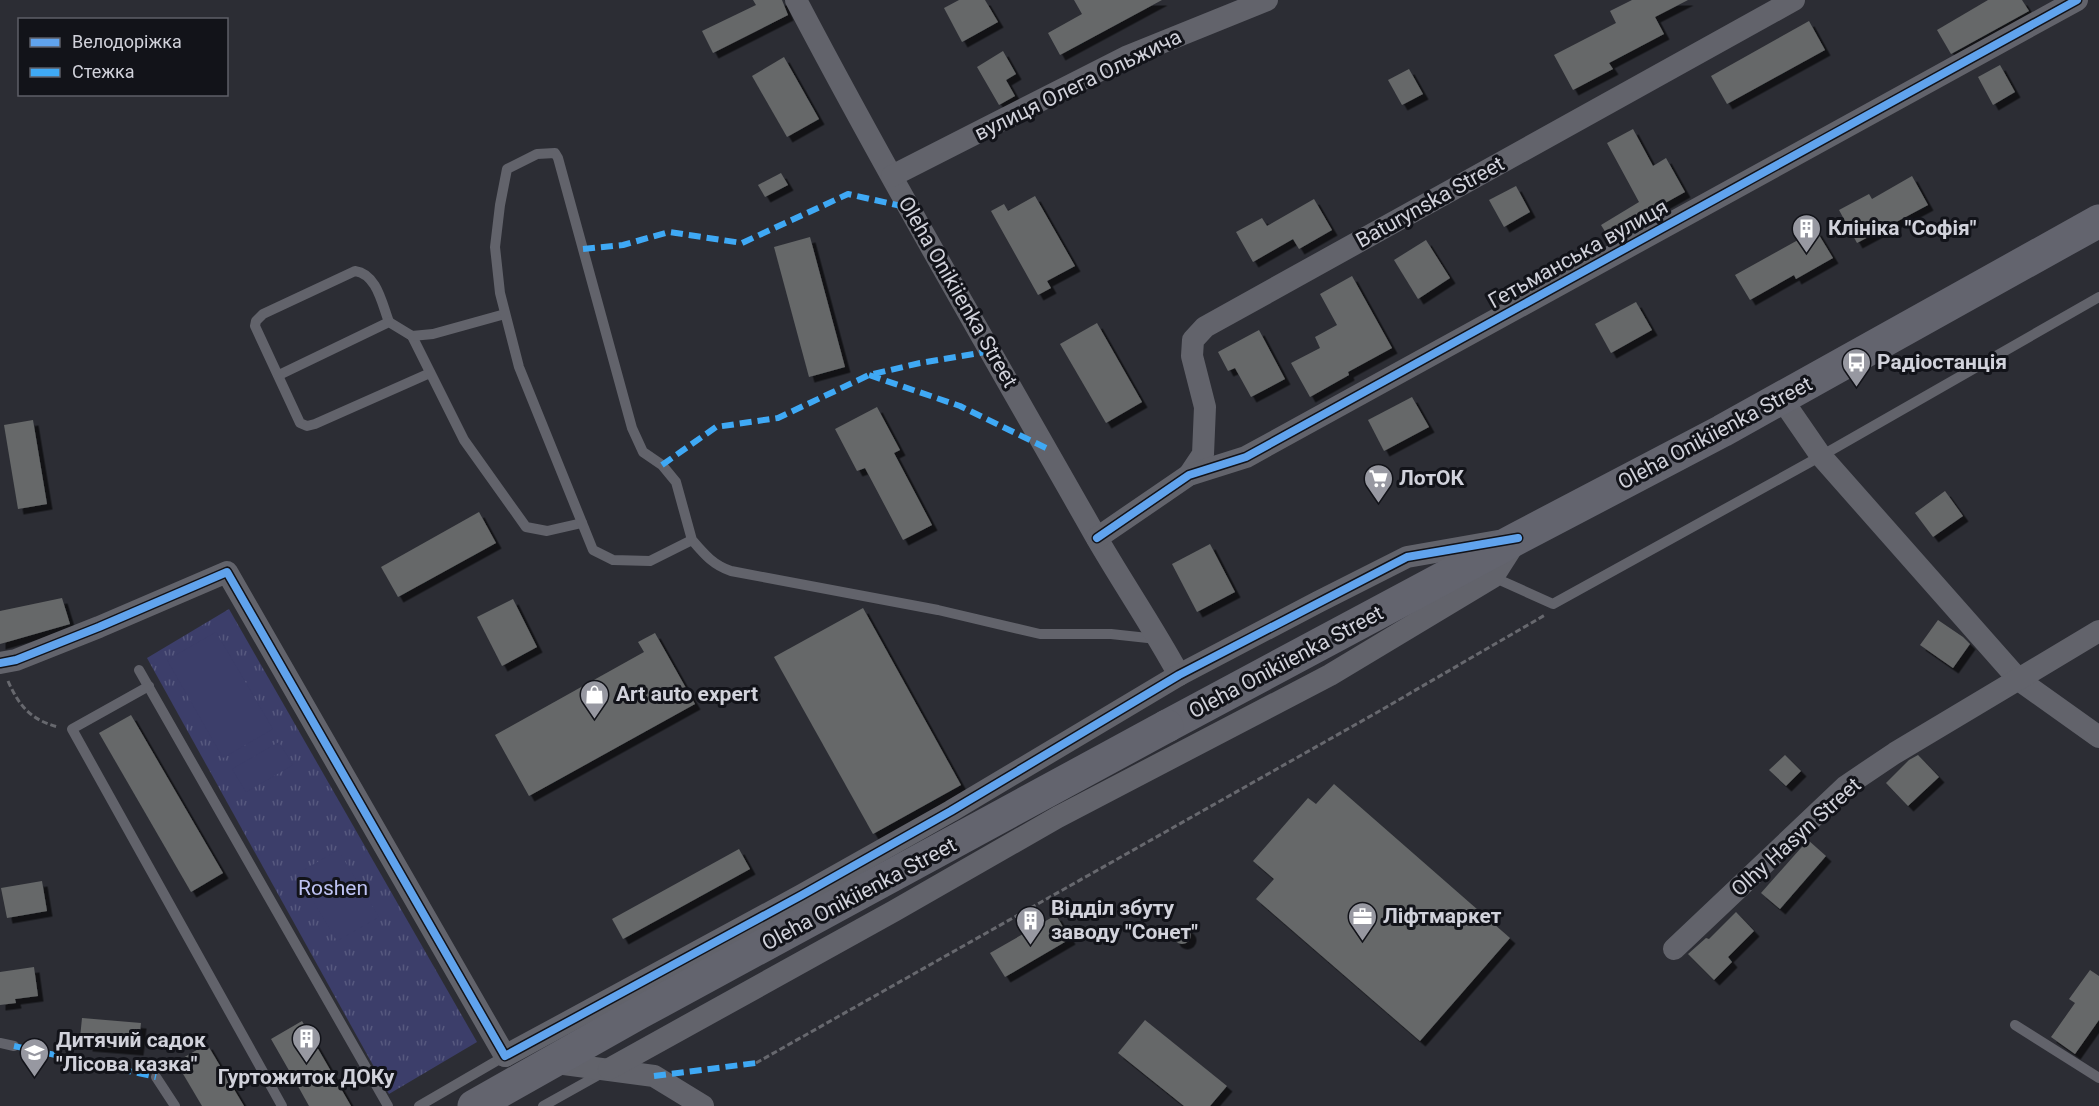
<svg xmlns="http://www.w3.org/2000/svg" width="2099" height="1106" viewBox="0 0 2099 1106" font-family="Roboto,sans-serif">
<defs>
<pattern id="grass-tufts" width="24" height="20" patternUnits="userSpaceOnUse" patternTransform="scale(1.5)"><rect width="24" height="20" fill="#3c3e6a"/><path d="M3 7l-1-3M5 7V3M7 7l1-3M15 17l-1-3M17 17v-4M19 17l1-3" fill="none" stroke="#57597f"/></pattern>
<filter id="shadow"><feDropShadow dx="5.5" dy="5.5" stdDeviation="0" flood-color="#0009"/></filter>
</defs>
<rect width="100%" height="100%" fill="#2c2d34"/>
<path fill="url(#grass-tufts)" d="M229,609L477,1042L389,1094L147,658Z"/>
<g fill="#3c3e6a">
<path d="M216,632L273,729L223,758L167,660Z"/>
<path d="M279,742L293,765L246,792L232,769Z"/>
<path d="M338,850L379,917L337,941L297,874Z"/>
</g>
<g fill="#666869" filter="url(#shadow)">
<path d="M753,0H782L788,15L713,53L702,31L756,5Z"/>
<path d="M959,0H985L998,22L962,42L944,8Z"/>
<path d="M1074,0H1162L1060,55L1048,33L1082,14Z"/>
<path d="M1632,0H1688L1655,17L1664,34L1609,63L1613,69L1573,90L1554,55L1616,23L1610,11Z"/>
<path d="M1988,0H2022L2029,11L1951,54L1937,30Z"/>
<path d="M1809,21L1825,50L1727,104L1711,76Z"/>
<path d="M1003,51L1016,74L1006,80L1015,96L999,105L977,67Z"/>
<path d="M784,57L819,119L787,137L752,76Z"/>
<path d="M2000,65L2015,92L1993,105L1978,77Z"/>
<path d="M1409,69L1423,94L1402,105L1388,80Z"/>
<path d="M1633,129L1653,166L1666,158L1685,192L1631,222L1634,228L1611,241L1601,225L1639,202L1607,143Z"/>
<path d="M781,173L788,185L765,197L758,185Z"/>
<path d="M1912,176L1928,205L1857,243L1839,210L1869,194L1872,199Z"/>
<path d="M1516,186L1530,212L1504,227L1489,200Z"/>
<path d="M1035,196L1075,266L1047,281L1051,288L1038,295L991,211L1004,204L1008,211Z"/>
<path d="M1314,199L1332,230L1299,249L1293,239L1253,262L1236,232L1262,218L1267,226Z"/>
<path d="M1816,230L1833,258L1796,279L1794,275L1750,300L1735,275Z"/>
<path d="M810,237L845,367L809,377L774,247Z"/>
<path d="M1426,240L1450,278L1418,299L1394,260Z"/>
<path d="M1352,276L1392,348L1348,372L1349,375L1310,397L1291,363L1320,348L1315,337L1337,325L1320,294Z"/>
<path d="M1636,302L1652,330L1611,353L1595,324Z"/>
<path d="M1097,323L1142,402L1106,423L1060,344Z"/>
<path d="M1259,330L1285,379L1251,397L1235,368L1228,371L1218,352Z"/>
<path d="M1412,397L1429,427L1384,451L1368,420Z"/>
<path d="M877,407L900,450L894,453L932,525L903,540L865,468L857,471L835,429Z"/>
<path d="M33,420L47,504L18,509L4,425Z"/>
<path d="M1945,491L1963,516L1933,537L1915,513Z"/>
<path d="M479,512L496,543L398,597L381,567Z"/>
<path d="M1210,544L1235,592L1197,612L1172,564Z"/>
<path d="M62,598L70,624L0,644V611Z"/>
<path d="M513,599L537,647L502,666L477,617Z"/>
<path d="M863,608L961,785L873,834L774,657Z"/>
<path d="M1938,620L1963,637L1970,644L1953,668L1920,645Z"/>
<path d="M655,633L695,704L529,796L495,735L644,652L638,642Z"/>
<path d="M131,715L223,873L191,892L99,733Z"/>
<path d="M1785,755L1801,771L1786,786L1769,770Z"/>
<path d="M1918,755L1939,777L1908,806L1886,783L1909,760Z"/>
<path d="M1334,784L1510,938L1420,1041L1256,899L1274,879L1253,861L1308,798L1316,804Z"/>
<path d="M1808,840L1826,856L1780,909L1761,893Z"/>
<path d="M739,849L750,869L623,939L612,919Z"/>
<path d="M42,881L47,911L7,918L1,888Z"/>
<path d="M1736,912L1754,931L1728,957L1732,962L1714,980L1688,954L1706,938L1709,939Z"/>
<path d="M1056,915L1070,939L1005,977L990,953Z"/>
<circle cx="1182" cy="935" r="9"/>
<path d="M34,967L38,996L15,999L16,1003L0,1005V972Z"/>
<path d="M2090,970L2099,976V1020L2075,1054L2051,1037L2075,1003L2069,999Z"/>
<path d="M82,1018L141,1023L138,1050L87,1046L88,1039L80,1038Z"/>
<path d="M1145,1020L1227,1086L1210,1106H1184L1118,1053Z"/>
<path d="M302,1021L351,1106H309L299,1088L271,1039Z"/>
<path d="M207,1044L244,1106H202L176,1062Z"/>
</g>
<g fill="none" stroke-linecap="round" stroke-linejoin="round">
<g stroke="#67686e" stroke-width="3" stroke-dasharray="6 3" stroke-linecap="butt">
<path d="M8,681C19,706 31,720 58,727"/>
<path d="M756,1063L1376,713L1545,615"/>
</g>
<g stroke="#62636b" stroke-width="10">
<path d="M389,322C382,304 377,274 355,271L263,314L256,321L255,326L300,423L307,426L315,424L430,373"/>
<path d="M412,336L464,440L526,527L547,531L582,523"/>
<path d="M279,375L389,322L412,336L433,334L505,314"/>
<path d="M692,540L676,482L662,465L643,452L632,428L558,158L555,153L537,154L507,169L500,205L495,247L500,293L519,367L593,550L613,560L650,561L692,540C704,554 713,565 731,571L938,610L1040,634H1111L1157,639"/>
<path d="M1493,577L1553,604L1821,456L2099,297"/>
<path d="M139,670L388,1106"/>
<path d="M149,686L72,729L282,1106"/>
<path d="M2015,1025L2099,1078"/>
<path d="M0,1043L14,1046"/>
<path d="M156,1077L175,1106"/>
<path d="M419,1106L505,1056"/>
<path d="M543,1106L604,1072"/>
</g>
<g stroke="#62636b" stroke-width="22">
<path d="M796,0C891,181 994,357 1095,535C1122,582 1153,627 1179,675"/>
<path d="M892,176L1126,57L1267,0"/>
<path d="M1781,398L1821,456L2019,680L2099,737"/>
<path d="M1189,475L1203,454L1205,407L1192,356L1193,340L1205,327L1794,0"/>
<path d="M1097,538L1189,475L1246,457L2077,0"/>
<path d="M0,663L16,660L99,627L227,572L505,1056"/>
<path d="M1674,949L1846,786L1895,753L2099,631"/>
<path d="M505,1056L802,895L951,811L1179,675L1318,602L1407,557L1498,541"/>
<path d="M549,1062L654,1076L703,1106"/>
<path d="M609,1069L894,911L1058,817L1330,675L1493,577L1516,541"/>
</g>
<path stroke="#63646e" stroke-width="33" d="M1167,726L1518,538L1722,431L2099,221"/>
<path stroke="#63646e" stroke-width="33" d="M474,1106L639,1013L1167,726"/>
<g stroke="#3fa9f5" stroke-width="6" stroke-dasharray="12 6" stroke-linecap="butt">
<path d="M583,249L623,245L669,232L742,243L848,194L910,208"/>
<path d="M869,375L960,406L1046,448"/>
<path d="M662,465L716,427L778,418L869,375L920,363L991,351"/>
<path d="M14,1046L156,1077"/>
<path d="M654,1076L756,1063"/>
</g>
<defs>
<g id="cycleway">
<path d="M1097,538L1189,475L1246,457L2077,0"/>
<path d="M0,663L16,660L99,627L227,572L505,1056L802,895L951,811L1179,675L1407,557L1518,538"/>
</g>
</defs>
<use href="#cycleway" stroke="#121319" stroke-width="11"/>
<use href="#cycleway" stroke="#60a3ed" stroke-width="8"/>
</g>
<defs>
<symbol id="building-pin" viewBox="-11 -11 22 30"><path d="M0 17L-7.5 6A9.5 9.5 0 1 1 7.5 6Z" fill="#9798a1" stroke="#121319"/><path d="M-4-6H4V6H1V3H-1V6H-4ZM-2.5-4.3h1.7v1.8h-1.7ZM.8-4.3h1.7v1.8H.8ZM-2.5-1h1.7V.8h-1.7ZM.8-1h1.7V.8H.8Z" fill="#fff"/></symbol>
<symbol id="bus-pin" viewBox="-11 -11 22 30"><path d="M0 17L-7.5 6A9.5 9.5 0 1 1 7.5 6Z" fill="#9798a1" stroke="#121319"/><path d="M-5-6H5V4H4V6H2V4H-2V6H-4V4H-5ZM-3.5-4V0h7V-4ZM-3.5 1.2v1.5H-2V1.2ZM2 1.2v1.5H3.5V1.2Z" fill="#fff"/></symbol>
<symbol id="supermarket-pin" viewBox="-11 -11 22 30"><path d="M0 17L-7.5 6A9.5 9.5 0 1 1 7.5 6Z" fill="#9798a1" stroke="#121319"/><path d="M-6-5.5h2.5l.6 2H6L4.5 2H-2.5L-4.4-4H-6ZM-1.5 3.2a1.3 1.3 0 1 0 .1 0ZM3 3.2a1.3 1.3 0 1 0 .1 0Z" fill="#fff"/></symbol>
<symbol id="shop-pin" viewBox="-11 -11 22 30"><path d="M0 17L-7.5 6A9.5 9.5 0 1 1 7.5 6Z" fill="#9798a1" stroke="#121319"/><path d="M-5-2.5h2.3a2.7 3.5 0 0 1 5.4 0H5L5.5 6h-11ZM-1.5-2.5h3a1.5 2.3 0 0 0-3 0Z" fill="#fff"/></symbol>
<symbol id="office-pin" viewBox="-11 -11 22 30"><path d="M0 17L-7.5 6A9.5 9.5 0 1 1 7.5 6Z" fill="#9798a1" stroke="#121319"/><path d="M-6-3h4V-5.5h4V-3h4V5H-6ZM-1-4.5V-3h2v-1.5ZM-6 0V1H6V0Z" fill="#fff"/></symbol>
<symbol id="school-pin" viewBox="-11 -11 22 30"><path d="M0 17L-7.5 6A9.5 9.5 0 1 1 7.5 6Z" fill="#9798a1" stroke="#121319"/><path d="M0-5L7-2L0 1L-7-2ZM-4 1L0 2.5L4 1V4Q0 6-4 4Z" fill="#fff"/></symbol>
</defs>
<g fill-rule="evenodd">
<use href="#building-pin" x="1790" y="212" width="33" height="45"/>
<use href="#bus-pin" x="1840" y="346" width="33" height="45"/>
<use href="#supermarket-pin" x="1362" y="462" width="33" height="45"/>
<use href="#shop-pin" x="578" y="678" width="33" height="45"/>
<use href="#office-pin" x="1346" y="900" width="33" height="45"/>
<use href="#building-pin" x="1014" y="904" width="33" height="45"/>
<use href="#building-pin" x="290" y="1022" width="33" height="45"/>
<use href="#school-pin" x="18" y="1036" width="33" height="45"/>
</g>
<g text-anchor="middle" dominant-baseline="central" stroke-width="6" stroke-linejoin="round" paint-order="stroke">
<g font-size="21" fill="#d1d2db" stroke="#121319">
<text transform="translate(1078 85) rotate(-26)">вулиця Олега Ольжича</text>
<text transform="translate(1430 202) rotate(-29)">Baturynska Street</text>
<text transform="translate(1578 254) rotate(-29)">Гетьманська вулиця</text>
<text transform="translate(958 292) rotate(60)">Oleha Onikiienka Street</text>
<text transform="translate(1715 433) rotate(-28)">Oleha Onikiienka Street</text>
<text transform="translate(1286 662) rotate(-28)">Oleha Onikiienka Street</text>
<text transform="translate(1796 837) rotate(-42)">Olhy Hasyn Street</text>
<text transform="translate(859 894) rotate(-28)">Oleha Onikiienka Street</text>
</g>
<g font-size="21" font-weight="bold" fill="#d1d2db" stroke="#121319" text-anchor="start">
<text x="1828" y="228">Клініка "Софія"</text>
<text x="1877" y="362">Радіостанція</text>
<text x="1399" y="478">ЛотОК</text>
<text x="616" y="694">Art auto expert</text>
<text x="1051" y="908">Відділ збуту<tspan x="1051" dy="24">заводу "Сонет"</tspan></text>
<text x="1383" y="916">Ліфтмаркет</text>
<text x="56" y="1040">Дитячий садок<tspan x="56" dy="24">"Лісова казка"</tspan></text>
<text x="306" y="1077" text-anchor="middle">Гуртожиток ДОКу</text>
</g>
<g font-size="21" fill="#bec3f3" stroke="#121319">
<text x="333" y="888">Roshen</text>
</g>
</g>
<rect x="18" y="18" width="210" height="78" fill="#121319" stroke="#5e5f67" stroke-width="1.5"/>
<rect x="30" y="38" width="30" height="9" fill="#60a3ed" stroke="#5e5f67" stroke-width="1.5"/>
<text x="72" y="48" font-size="18" fill="#d1d2db">Велодоріжка</text>
<rect x="30" y="68" width="30" height="9" fill="#3fa9f5" stroke="#5e5f67" stroke-width="1.5"/>
<text x="72" y="78" font-size="18" fill="#d1d2db">Стежка</text>
</svg>
